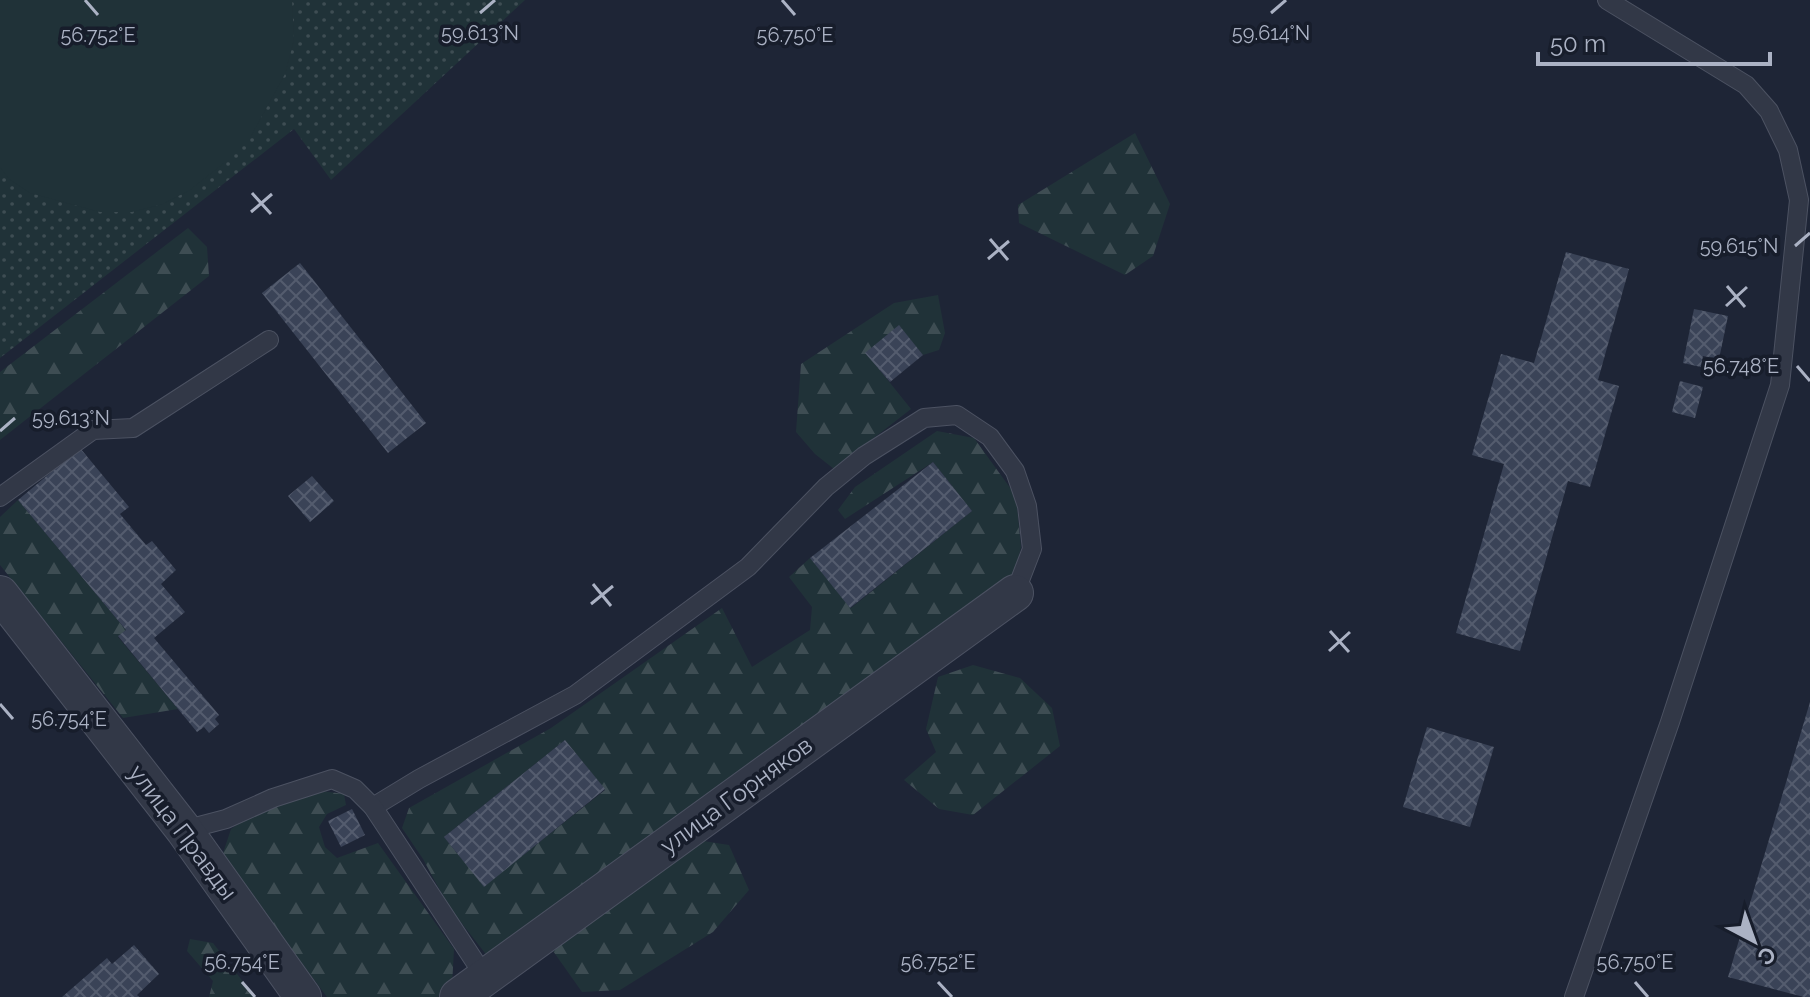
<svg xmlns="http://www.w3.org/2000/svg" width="1810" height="997" viewBox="0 0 1810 997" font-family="Raleway,sans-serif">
<defs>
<pattern id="forest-firs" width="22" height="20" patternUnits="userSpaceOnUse" patternTransform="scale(2)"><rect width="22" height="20" fill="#203238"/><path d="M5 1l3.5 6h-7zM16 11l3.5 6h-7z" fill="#3e4d53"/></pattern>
<pattern id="park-dots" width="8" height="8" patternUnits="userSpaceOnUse" patternTransform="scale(2)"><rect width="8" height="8" fill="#203238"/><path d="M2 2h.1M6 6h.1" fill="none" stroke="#3e4d53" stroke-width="1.8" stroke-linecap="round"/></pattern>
<pattern id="building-cross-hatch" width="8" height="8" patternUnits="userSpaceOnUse" patternTransform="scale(2)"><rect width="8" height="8" fill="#3a4357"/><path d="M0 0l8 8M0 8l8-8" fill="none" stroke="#545c6e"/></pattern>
</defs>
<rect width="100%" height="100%" fill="#1e2536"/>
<g fill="url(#forest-firs)" fill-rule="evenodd">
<path d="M1135,133L1170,204L1153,256L1125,275L1019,223L1018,205Z"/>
<path d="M188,228L207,247L209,276L0,440V372Z"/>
<path d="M938,295L945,333L939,350L923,355L899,326L866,353L911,409L834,469L815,454L796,432L801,364L894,303Z"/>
<path d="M937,431L974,438L1016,496L1021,547L1012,588L492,962L449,907L423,859L402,828L409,808L551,728L722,608L752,667L810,630L812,607L789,577L810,558L851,608L972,511L933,462L845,519L838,510L855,487ZM565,740L605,790L484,886L444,837Z"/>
<path d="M18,500L126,630L118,637L178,709L123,718L0,565V517Z"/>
<path d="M973,665L1020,678L1052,708L1060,746L973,815L939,809L904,780L936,752L926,729L938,677Z"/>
<path d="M315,790L344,794L346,805L327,814L319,827L325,847L337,858L378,843L454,949L452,986L438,997H327L222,856L231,829L248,817Z"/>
<path d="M691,839L729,845L749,890L713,932L620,990L582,992L553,951L562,936Z"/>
<path d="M190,939L213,943L255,997H209L213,981L187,951Z"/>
</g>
<path fill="url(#park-dots)" d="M0,0H525L331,180L294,129L0,358Z"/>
<path fill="#203238" d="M0,0H292L294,40L285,74L251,136L224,163L190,190L163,204L132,212H100L30,193L9,179L0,167Z"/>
<g fill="url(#building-cross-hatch)">
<path d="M1566,252L1629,269L1598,380L1619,386L1590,487L1568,481L1520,651L1456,633L1504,464L1472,455L1501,354L1534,363Z"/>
<path d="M300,263L426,423L388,453L262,293Z"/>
<path d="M1694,309L1728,316L1719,359L1703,356L1701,367L1683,363Z"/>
<path d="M899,325L923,355L890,382L865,353Z"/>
<path d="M1680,381L1703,387L1695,418L1672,412Z"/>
<path d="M80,448L129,507L120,514L146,545L152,541L176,570L161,584L185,612L154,638L219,715L215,719L219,724L209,733L204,727L197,732L118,636L126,630L18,500Z"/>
<path d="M933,462L972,511L850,608L810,558Z"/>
<path d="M312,476L334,501L310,522L288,496Z"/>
<path d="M1810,702V997H1804L1728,977Z"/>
<path d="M1427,727L1494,747L1470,827L1403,807Z"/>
<path d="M565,740L605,789L484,887L444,837Z"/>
<path d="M352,809L365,835L341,847L328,821Z"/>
<path d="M134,945L159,974L137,995L139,997H62L107,958L112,964Z"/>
</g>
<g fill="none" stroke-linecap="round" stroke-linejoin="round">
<defs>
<g id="service">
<path d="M0,497L93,430L133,428L269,340"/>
<path d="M373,807L419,779L575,695L748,567L826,487L864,456L924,418L957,415L990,437L1015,471L1027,506L1032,549L1015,593"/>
<path d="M184,830L226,819L273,798L332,779L355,789L373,807L485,977"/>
<path d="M1574,997L1670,722L1780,385L1799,200L1788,150L1769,111L1746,85L1607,0"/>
</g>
<g id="minor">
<path d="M0,594L184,830L303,997"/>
<path d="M458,997L1015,593"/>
</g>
</defs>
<use href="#service" stroke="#4c5262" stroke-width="20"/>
<use href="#minor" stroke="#4c5262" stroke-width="38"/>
<use href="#service" stroke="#323847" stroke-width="18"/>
<use href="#minor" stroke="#323847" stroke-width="36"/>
</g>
<path fill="none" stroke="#abb2c4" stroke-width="3" d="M85,0L98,15M782,0L795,15M480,13L495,0M1271,13L1286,0M252,193L271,214M251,212L272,194M990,239L1008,260M1795,246L1810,233M988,259L1009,241M1727,286L1745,307M1726,306L1747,287M1797,366L1810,381M0,431L15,418M593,584L611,606M591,604L613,586M1330,631L1349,652M1329,651L1350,632M0,704L13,719M242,982L255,997M938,982L952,997M1635,982L1648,997"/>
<g text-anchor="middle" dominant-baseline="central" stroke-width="7" stroke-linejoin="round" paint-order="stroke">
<g font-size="24" fill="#abb2c4" stroke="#171d2b">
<text transform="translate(736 795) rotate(-36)">улица Горняков</text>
<text transform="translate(183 832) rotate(53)">улица Правды</text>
</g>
</g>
<g font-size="20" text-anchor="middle" fill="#abb2c4" stroke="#171d2b" stroke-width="7" stroke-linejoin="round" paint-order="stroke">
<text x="480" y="40">59.613°N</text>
<text x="1271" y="40">59.614°N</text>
<text x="98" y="42">56.752°E</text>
<text x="795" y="42">56.750°E</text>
<text x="1739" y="253">59.615°N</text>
<text x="1741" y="373">56.748°E</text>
<text x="71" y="425">59.613°N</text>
<text x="69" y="726">56.754°E</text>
<text x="242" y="969">56.754°E</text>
<text x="938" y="969">56.752°E</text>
<text x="1635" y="969">56.750°E</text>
</g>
<g transform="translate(1754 941) rotate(139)" stroke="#171d2b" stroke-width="6" paint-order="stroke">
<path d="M0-6L14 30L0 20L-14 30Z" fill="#abb2c4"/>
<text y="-12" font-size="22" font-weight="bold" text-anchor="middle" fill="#abb2c4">С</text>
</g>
<path d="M1538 52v12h232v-12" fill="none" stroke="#abb2c4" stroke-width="4"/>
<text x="1550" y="52" font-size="24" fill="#abb2c4" stroke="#171d2b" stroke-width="6" paint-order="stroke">50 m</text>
</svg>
